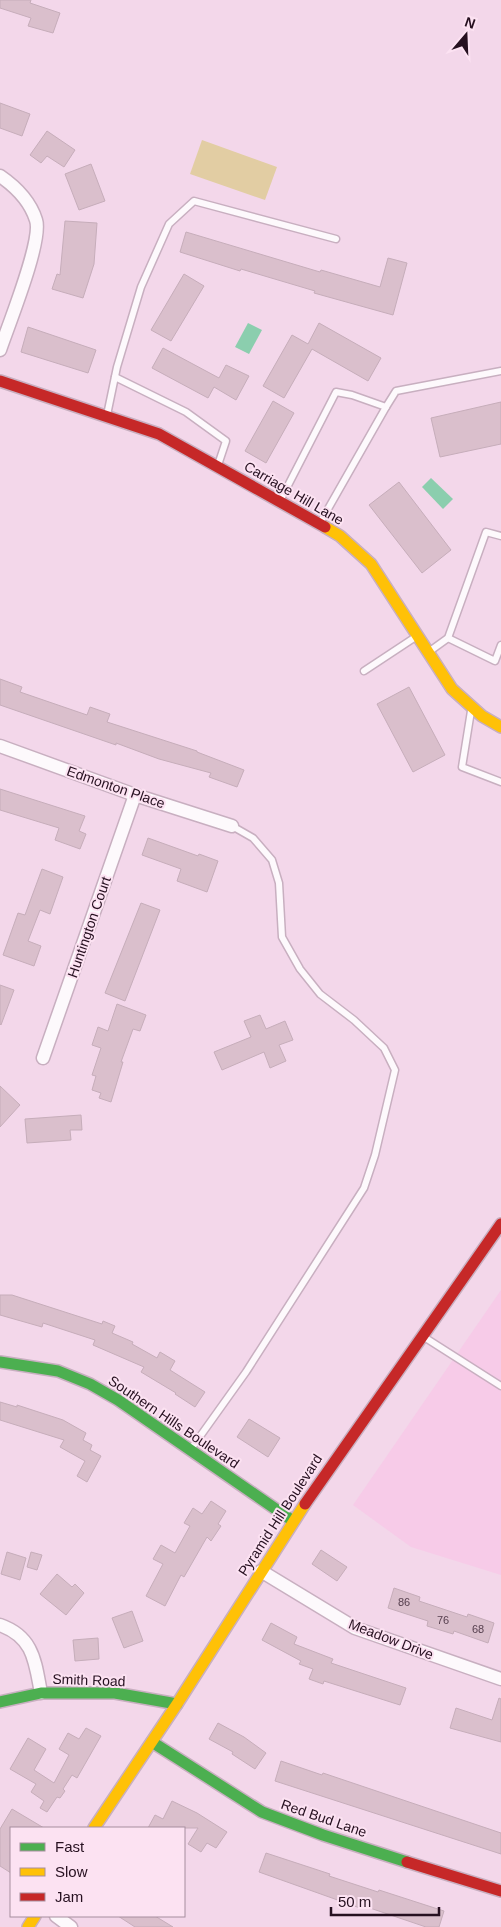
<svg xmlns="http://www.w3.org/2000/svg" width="501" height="1927" viewBox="0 0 501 1927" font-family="Helvetica,sans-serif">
<rect width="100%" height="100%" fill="#f3d7ea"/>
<path fill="#f7cbe8" d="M501,1290V1575L411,1547L353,1505Z"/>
<path fill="#e2cda3" d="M202,140L277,167L265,200L190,174Z"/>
<g fill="#8bceae">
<path d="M248,323L262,330L249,354L235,347Z"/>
<path d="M431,478L453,499L443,509L422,487Z"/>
</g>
<g fill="#dabfcc" stroke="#c6adba">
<path d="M0,0H31L30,3L60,13L53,33L28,26L31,18L0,8Z"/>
<path d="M0,103L30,114L22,136L0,128Z"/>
<path d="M47,131L75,150L64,167L47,156L41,163L30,155Z"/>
<path d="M91,164L105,201L79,210L65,174Z"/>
<path d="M65,221L97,223L94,264L83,298L52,289L57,274L60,275Z"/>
<path d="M186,232L320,272L321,270L380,287L388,258L407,263L393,315L314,293L315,291L241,269L240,271L180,252Z"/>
<path d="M184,274L204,286L171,341L151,330Z"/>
<path d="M319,323L381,358L368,381L312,349L284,398L263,386L292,335L308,344Z"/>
<path d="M28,327L96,350L88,373L21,352Z"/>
<path d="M163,348L219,378L226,365L249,376L236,400L214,387L208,398L152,368Z"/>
<path d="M273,401L294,413L266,463L245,451Z"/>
<path d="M501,402V444L440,457L431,418Z"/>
<path d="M399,482L451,550L422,573L369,505Z"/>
<path d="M0,679L22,687L20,692L87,715L90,707L110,714L107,722L197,751V752L244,770L237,787L209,777L211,773L159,759L116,743V745L0,705Z"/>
<path d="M409,687L445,755L413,772L377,704Z"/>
<path d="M0,789L85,816L79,831L86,834L80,849L55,840L59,828L0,810Z"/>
<path d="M148,838L198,856L199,854L218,861L207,892L177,881L181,869L142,855Z"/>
<path d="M42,869L63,877L50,914L40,910L28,941L41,946L34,966L3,955L18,913L25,915Z"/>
<path d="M141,903L160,910L125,1001L105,993Z"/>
<path d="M0,985L14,990L1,1025L0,1024Z"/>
<path d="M117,1004L146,1015L140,1031L133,1029L121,1062H123L111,1102L99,1098L101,1093L92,1090L96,1076L92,1075L101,1048L92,1045L98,1027L108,1031Z"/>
<path d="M260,1015L266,1029L285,1021L293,1040L279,1045L286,1061L270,1068L264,1052L222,1070L214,1052L251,1037L244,1021Z"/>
<path d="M0,1086L20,1105L0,1127Z"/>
<path d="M81,1115L82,1130H70L71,1140L27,1143L25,1119Z"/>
<path d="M0,1295H12L102,1324L103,1321L115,1326L112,1333L133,1342L132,1344L157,1358L160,1352L175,1361L170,1370L205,1392L195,1407L175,1394L176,1393L141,1372L144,1367L93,1345L95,1340L43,1323L42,1327L0,1315Z"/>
<path d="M0,1402L17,1407V1405L63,1420L86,1433L83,1440L92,1445L90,1450L101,1456L87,1482L77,1476L85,1461L60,1447L64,1440L0,1420Z"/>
<path d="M249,1419L280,1438L268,1457L237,1437Z"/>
<path d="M211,1501L226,1511L218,1524L221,1526L211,1541L207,1537L184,1577L181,1575L165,1606L146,1596L163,1564L153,1559L161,1545L175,1553L190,1526L184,1523L193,1508L202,1514Z"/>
<path d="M321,1550L347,1567L337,1581L312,1564Z"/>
<path d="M7,1552L26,1558L20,1580L1,1574Z"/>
<path d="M31,1552L42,1555L37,1570L27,1567Z"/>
<path d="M57,1574L72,1587L75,1584L84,1593L66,1615L40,1594Z"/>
<path d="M394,1588L420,1597L419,1601L467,1617L468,1614L494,1623L488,1643L454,1631L453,1634L427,1626L428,1621L388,1608Z"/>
<path d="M132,1611L143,1641L124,1648L112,1618Z"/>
<path d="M271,1623L297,1637L294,1644L333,1659L331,1663L406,1688L400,1705L324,1681L323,1684L309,1679L313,1669L299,1664L301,1661L262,1640Z"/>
<path d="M98,1638L99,1659L75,1661L73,1640Z"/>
<path d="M499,1698L501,1699V1742L450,1728L456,1708L492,1720Z"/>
<path d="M218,1723L244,1737L266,1753L255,1769L232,1754L233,1752L209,1739Z"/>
<path d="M86,1728L101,1736L77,1778L72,1775L63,1789L65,1791L60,1798L57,1797L47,1812L40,1808L44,1801L31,1792L36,1784L10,1769L28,1738L46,1749L34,1770L54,1783L69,1755L59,1749L68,1733L79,1739Z"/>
<path d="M281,1761L322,1775L323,1773L501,1833V1854L275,1781Z"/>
<path d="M172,1801L197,1813L227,1832L216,1848L207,1843L201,1852L188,1844L198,1828H148L155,1815L163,1819Z"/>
<path d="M12,1809L44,1828H11V1873L0,1866V1829Z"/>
<path d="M266,1853L330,1874L329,1876L378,1892L379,1890L444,1911L439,1927H426L361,1905L360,1908L259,1872Z"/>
<path d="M118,1916H155L173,1927H135Z"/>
</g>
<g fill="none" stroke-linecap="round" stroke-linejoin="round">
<defs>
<g id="lane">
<path d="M115,377L186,412L226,441L218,465"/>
<path d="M386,407L396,391L501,371"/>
<path d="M107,415L117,367L141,287L169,224L194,201L336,239"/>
<path d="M280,501L336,392L352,395L386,407L320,523"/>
<path d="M448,638L495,661L501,645"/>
<path d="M430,651L448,638L486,532L501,536"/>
<path d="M364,671L417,636"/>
<path d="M471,711L462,767L501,782"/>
<path d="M424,1337L501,1386"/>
<path d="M191,1449L246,1372L364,1188L375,1155L395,1070L384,1048L354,1020L320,994L300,969L282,937L279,883L272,860L253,838L232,826"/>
</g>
<g id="street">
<path d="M0,176C16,187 30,201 36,220C43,240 8,326 0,350"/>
<path d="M0,746L135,795L232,826"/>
<path d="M43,1058L135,795"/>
<path d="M261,1571L355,1628L501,1679"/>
<path d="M0,1625C34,1637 35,1662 41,1693"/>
<path d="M56,1916L71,1927"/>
</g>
<g id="fast">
<path d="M0,1362L58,1371L90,1384L118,1400L293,1521"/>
<path d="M0,1702L41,1693H115L177,1704"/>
<path d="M152,1742L262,1812L323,1835L407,1862"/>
</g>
<g id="slow">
<path d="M325,527L340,536L371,564L452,689L482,716L501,727"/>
<path d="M94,1828L177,1704L305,1504"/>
<path d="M28,1927L35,1916"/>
</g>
<g id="jam">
<path d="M0,381L159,434L325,527"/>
<path d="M305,1504L501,1224"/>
<path d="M407,1862L501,1891"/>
</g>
</defs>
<use href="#lane" stroke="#c8afc0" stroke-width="9"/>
<use href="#street" stroke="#c8afc0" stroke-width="15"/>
<use href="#fast" stroke="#c8afc0" stroke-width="14"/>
<use href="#slow" stroke="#c8afc0" stroke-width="14"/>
<use href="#jam" stroke="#c8afc0" stroke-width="14"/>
<use href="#lane" stroke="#fdf9fc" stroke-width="6"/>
<use href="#street" stroke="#fdf9fc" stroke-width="12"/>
<use href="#fast" stroke="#4caf50" stroke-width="11"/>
<use href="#slow" stroke="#ffc107" stroke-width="11"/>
<use href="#jam" stroke="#c62828" stroke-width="11"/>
</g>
<g text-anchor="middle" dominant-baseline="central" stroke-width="4" stroke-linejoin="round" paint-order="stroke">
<g font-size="11" fill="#57404f">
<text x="404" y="1602">86</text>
<text x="443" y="1620">76</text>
<text x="478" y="1629">68</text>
</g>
<g font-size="14" fill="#261020" stroke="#fce2f2">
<text transform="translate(294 493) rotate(30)">Carriage Hill Lane</text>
<text transform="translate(116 787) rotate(19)">Edmonton Place</text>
<text transform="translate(89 927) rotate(-71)">Huntington Court</text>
<text transform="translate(174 1422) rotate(34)">Southern Hills Boulevard</text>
<text transform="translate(280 1515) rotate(-57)">Pyramid Hill Boulevard</text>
<text transform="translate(391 1639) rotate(21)">Meadow Drive</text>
<text transform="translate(89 1680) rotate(2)">Smith Road</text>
<text transform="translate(324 1818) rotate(19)">Red Bud Lane</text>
</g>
</g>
<rect x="10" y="1827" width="175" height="90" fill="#fce2f2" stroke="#a68e9e"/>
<rect x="20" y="1843" width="25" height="8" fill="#4caf50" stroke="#a68e9e"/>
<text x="55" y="1852" font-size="15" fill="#261020">Fast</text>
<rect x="20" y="1868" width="25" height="8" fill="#ffc107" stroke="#a68e9e"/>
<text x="55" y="1877" font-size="15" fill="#261020">Slow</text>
<rect x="20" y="1893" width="25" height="8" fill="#c62828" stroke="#a68e9e"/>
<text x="55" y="1902" font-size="15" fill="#261020">Jam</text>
<g transform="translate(466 35) rotate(19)" stroke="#fce2f2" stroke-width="4" paint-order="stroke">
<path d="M0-4L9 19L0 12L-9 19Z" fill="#261020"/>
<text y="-8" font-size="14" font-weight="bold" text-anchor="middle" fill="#261020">N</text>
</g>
<path d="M331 1907v8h108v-8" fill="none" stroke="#261020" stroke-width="2.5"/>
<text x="338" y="1907" font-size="15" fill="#261020" stroke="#fce2f2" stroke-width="4" paint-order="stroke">50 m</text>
</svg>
